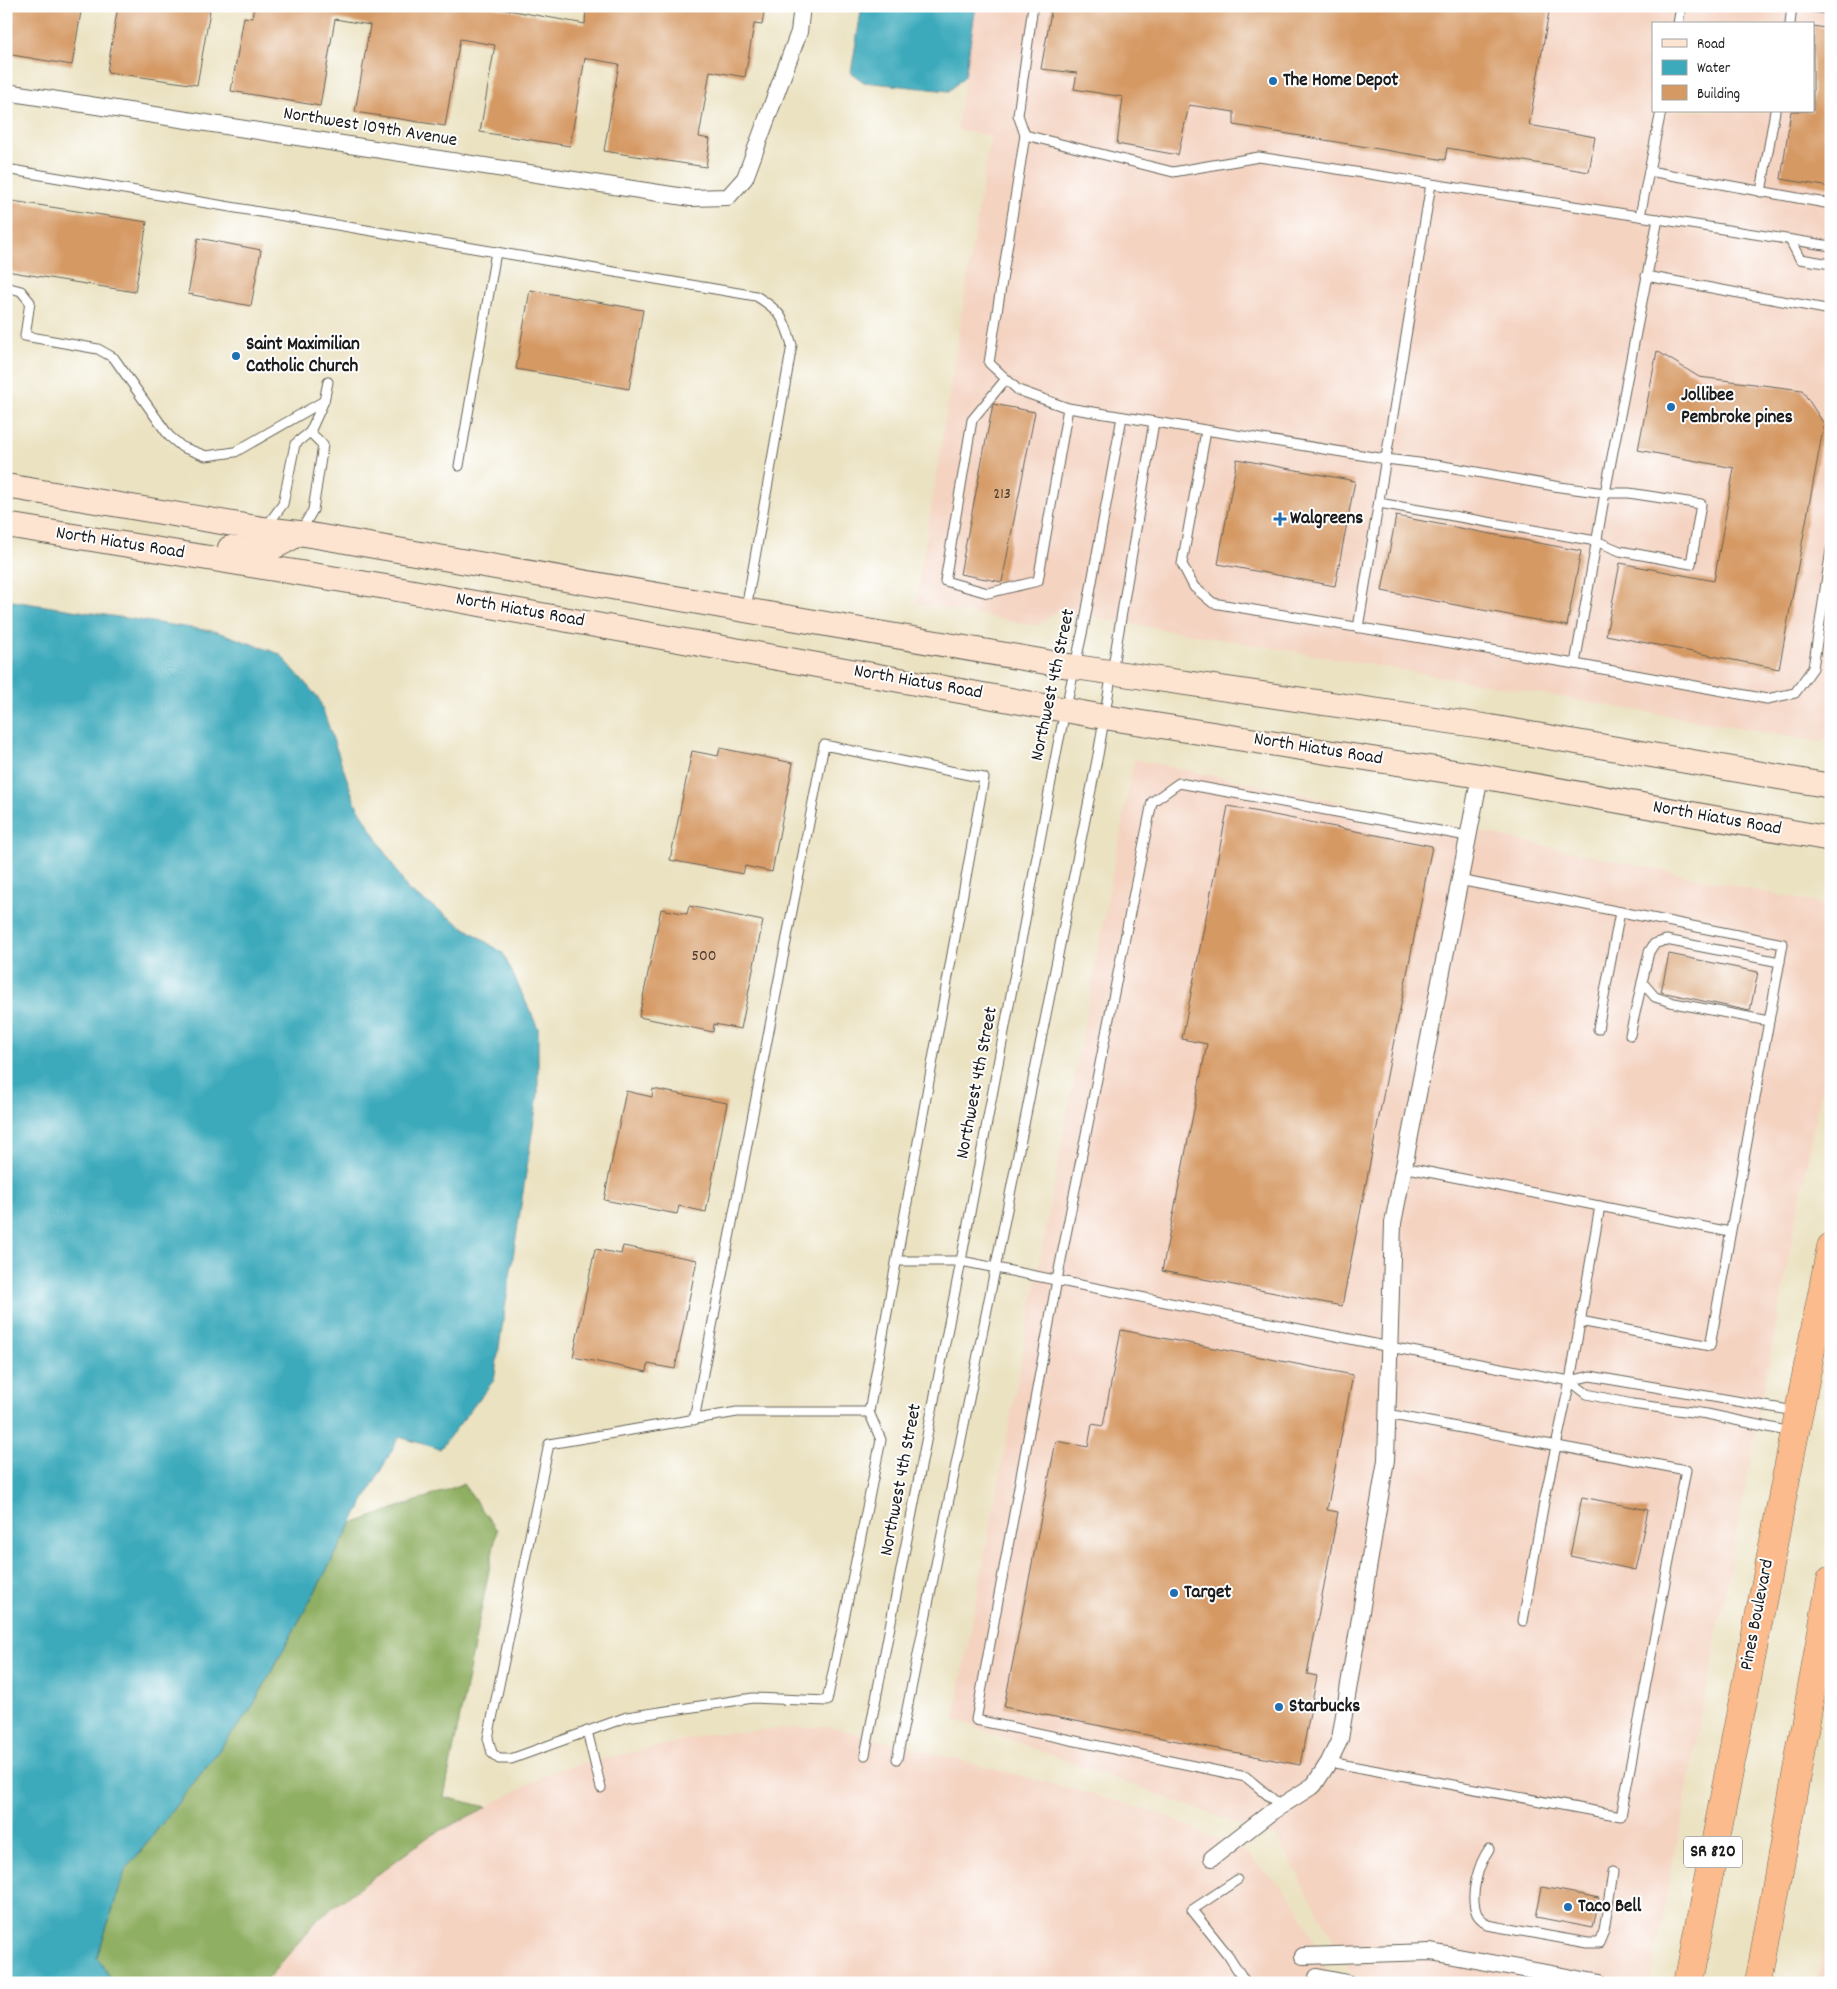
<svg xmlns="http://www.w3.org/2000/svg" width="1837" height="1989" viewBox="0 0 1837 1989" font-family="Dekko,sans-serif">
<rect width="100%" height="100%" fill="#fff"/>
<filter id="ink" filterUnits="userSpaceOnUse"><feTurbulence type="fractalNoise" baseFrequency=".02" numOctaves="2"/><feDisplacementMap in="SourceGraphic" scale="10" xChannelSelector="R" yChannelSelector="G"/><feConvolveMatrix kernelMatrix="1 2 1 2 8 2 1 2 1" color-interpolation-filters="sRGB"/></filter>
<filter id="wash" filterUnits="userSpaceOnUse"><feTurbulence type="fractalNoise" baseFrequency=".0096" numOctaves="4" result="noise"/><feDisplacementMap in="SourceGraphic" scale="20" xChannelSelector="R" yChannelSelector="G"/><feGaussianBlur stdDeviation="1.12" result="paint"/><feColorMatrix in="noise" values="0 0 0 0 0 0 0 0 0 0 0 0 0 0 0 0 0 1.4 0 .05"/><feComposite in="paint" operator="in"/></filter>
<g filter="url(#wash)">
<rect width="100%" height="100%" fill="#ebe2c1"/>
<g fill="#f4d3c1" fill-rule="evenodd">
<path d="M976,6H1831V732L1821,742L1058,611L1037,626L916,603L990,136L957,130ZM1653,24H1813V111H1653Z"/>
<path d="M1134,759L1831,906V1039L1650,1983H1357L1278,1839L954,1719Z"/>
<path d="M826,1726L1096,1795L1167,1816L1247,1853L1298,1906L1332,1983H264L320,1917L428,1837L556,1770L710,1734Z"/>
<path d="M1831,1910V1983H1817Z"/>
</g>
<path fill="#8faf62" stroke="#56663f" d="M463,1484L497,1530L444,1797L487,1807L428,1837L320,1917L264,1983H113L97,1957L125,1871L251,1709L352,1524Z"/>
<g fill="#3daabc" stroke="#2c636c">
<path d="M862,6H976L965,76L949,91L864,82L851,73Z"/>
<path d="M6,600L218,632L280,654L319,699L355,802L408,890L503,953L538,1028V1095L494,1380L440,1449L399,1437L251,1709L125,1871L97,1957L113,1983H6Z"/>
</g>
<g id="blocks">
<g fill="#d59964">
<path d="M6,6H82L72,65L6,54Z"/>
<path d="M118,6H201V9L210,11L197,85L107,72Z"/>
<path d="M254,6H486L585,24L586,6H765L762,25L754,24L745,77L710,71L699,137L710,139L706,167L604,151L619,64L585,58L570,146L480,132L495,45L460,39L445,126L355,112L370,25L335,19L320,106L231,91L244,17L252,18Z"/>
<path d="M1052,6H1550L1529,125L1595,137L1589,172L1447,148L1445,160L1234,125V112L1189,105L1178,155L1117,144L1123,97L1074,89L1077,73L1041,69Z"/>
<path d="M1813,26L1831,29V187L1781,179L1791,111H1813Z"/>
<path d="M6,200L147,222L135,292L6,271Z"/>
<path d="M198,238L261,250L251,306L188,294Z"/>
<path d="M530,290L643,310L629,389L516,369Z"/>
<path d="M1657,351L1699,377L1802,390L1824,424L1779,669L1606,635L1620,563L1714,581L1734,468L1638,450Z"/>
<path d="M993,404L1035,412L1002,582L960,574Z"/>
<path d="M1237,459L1355,481L1335,586L1218,564Z"/>
<path d="M1396,516L1581,551L1567,626L1382,591Z"/>
<path d="M720,748L793,763L772,872L745,866L743,874L670,860L692,751L718,756Z"/>
<path d="M1228,806L1432,846L1342,1306L1162,1271L1207,1044L1182,1039Z"/>
<path d="M689,906L763,921L741,1029L714,1024L713,1032L639,1017L661,909L687,914Z"/>
<path d="M1669,954L1758,972L1750,1011L1661,992Z"/>
<path d="M653,1089L727,1103L706,1212L679,1206L677,1214L604,1200L626,1091L652,1097Z"/>
<path d="M623,1246L697,1260L675,1369L648,1364L647,1372L573,1357L595,1249L621,1254Z"/>
<path d="M1121,1330L1353,1375L1327,1510L1338,1512L1307,1674L1317,1676L1300,1765L1004,1707L1056,1441L1088,1447L1092,1424L1103,1426Z"/>
<path d="M1582,1497L1648,1510L1635,1570L1570,1556Z"/>
<path d="M1542,1887L1599,1898L1593,1928L1536,1917Z"/>
</g>
</g>
</g>
<g filter="url(#ink)">
<use href="#blocks" fill-opacity="0" stroke="#646156" stroke-width="1"/>
<g fill="none" stroke-linecap="round" stroke-linejoin="round">
<defs>
<g id="service">
<path d="M1808,6L1831,10"/>
<path d="M1678,24L1681,6"/>
<path d="M1790,24L1792,6"/>
<path d="M1025,135L1018,115L1033,6"/>
<path d="M6,169L756,296C781,311 784,318 792,345L746,609"/>
<path d="M1649,171L1831,204"/>
<path d="M1761,192L1775,111"/>
<path d="M1640,216L1661,111"/>
<path d="M1658,219L1605,493L1575,664L1767,699L1795,693L1813,668L1831,550"/>
<path d="M1790,240L1800,259L1831,264"/>
<path d="M1646,276L1831,310"/>
<path d="M6,287L21,291L30,302L25,336L98,349L114,358L169,436L182,447L206,456L235,452L324,401"/>
<path d="M1005,380L972,420L945,581L988,593L1038,581L1068,408"/>
<path d="M1206,431L1182,564L1194,587L1213,603L1575,664"/>
<path d="M459,466L496,252"/>
<path d="M1379,503L1596,541L1620,551L1691,564L1701,504L1629,493H1605L1560,487L1443,466L1386,459L1068,408L1018,390L989,363L1025,135L1173,172L1259,157L1831,246"/>
<path d="M266,527L283,504L295,444L310,432L324,401L328,382"/>
<path d="M300,532L313,510L323,445L310,432"/>
<path d="M1358,628L1431,184"/>
<path d="M1459,880L1783,944L1710,1346L1580,1321"/>
<path d="M1642,982L1655,997L1674,1003L1769,1021"/>
<path d="M1598,1029L1620,912"/>
<path d="M1630,1035L1649,952L1654,944L1666,940L1780,962"/>
<path d="M1403,1167L1730,1232"/>
<path d="M897,1261H961L1390,1347L1570,1381L1587,1394L1632,1404L1707,1414L1791,1432"/>
<path d="M1570,1381L1590,1376L1795,1411"/>
<path d="M694,1420L824,745L984,778L869,1412L881,1440L827,1701L753,1698L627,1717L511,1759H499L492,1753L488,1738L549,1444L737,1412H869"/>
<path d="M1523,1621L1544,1502L1570,1381L1600,1206"/>
<path d="M587,1731L601,1788"/>
<path d="M865,1755L961,1261L1058,744L1085,620L1122,417"/>
<path d="M897,1759L1098,755L1154,422"/>
<path d="M1329,1762L1621,1816L1686,1470L1387,1414"/>
<path d="M1281,1806L1246,1777L976,1720L1057,1280L1152,802L1179,783L1467,836"/>
<path d="M1489,1849C1478,1865 1469,1896 1477,1914C1479,1918 1484,1921 1487,1925L1588,1943H1599L1604,1931L1613,1872"/>
<path d="M1237,1880L1192,1910L1228,1955L1246,1983"/>
</g>
<g id="minor">
<path d="M6,92L691,198L728,197L745,178L799,32L802,6"/>
<path d="M1212,1858L1270,1813L1314,1785L1329,1762L1340,1739L1386,1460L1393,1223L1480,776"/>
<path d="M1303,1956L1431,1952L1600,1983"/>
<path d="M1317,1977L1347,1983"/>
</g>
<g id="secondary">
<path d="M6,486L263,529L299,533L1075,667L1490,727L1831,786"/>
<path d="M6,525L386,587L1104,717L1480,776L1831,839"/>
<path d="M230,548C263,552 270,552 299,533"/>
</g>
<g id="trunk">
<path d="M1688,1983L1831,1247"/>
<path d="M1759,1983L1831,1580"/>
</g>
</defs>
<use href="#service" stroke="#646156" stroke-width="11"/>
<use href="#minor" stroke="#646156" stroke-width="18"/>
<use href="#secondary" stroke="#646156" stroke-width="26"/>
<use href="#trunk" stroke="#646156" stroke-width="29"/>
<use href="#service" stroke="#fff" stroke-width="9"/>
<use href="#minor" stroke="#fff" stroke-width="16"/>
<use href="#secondary" stroke="#fde4d1" stroke-width="24"/>
<use href="#trunk" stroke="#fbbb8c" stroke-width="28"/>
</g>
</g>
<g fill="#1f6fb2" stroke="#fff" stroke-width="2">
<circle cx="1273" cy="81" r="5"/>
<circle cx="236" cy="356" r="5"/>
<circle cx="1671" cy="407" r="5"/>
<path d="M1277.5 511.5h5v5h5v5h-5v5h-5v-5h-5v-5h5z"/>
<circle cx="1174" cy="1593" r="5"/>
<circle cx="1279" cy="1707" r="5"/>
<circle cx="1568" cy="1907" r="5"/>
</g>
<g text-anchor="middle" dominant-baseline="central" stroke-width="4" stroke-linejoin="round" paint-order="stroke">
<g font-size="16" fill="#4a3b2e">
<text x="1002" y="494">213</text>
<text x="704" y="956">500</text>
</g>
<rect fill="#fff" stroke="#606060" stroke-width="1" x="1684" y="1836.5" width="58" height="31" rx="4"/>
<g font-size="18" font-weight="bold" fill="#1c1c1c">
<text x="1713" y="1852">SR 820</text>
</g>
<g font-size="19" font-weight="bold" fill="#1c1c1c" stroke="#fff" text-anchor="start">
<text x="1283" y="81">The Home Depot</text>
<text x="246" y="345">Saint Maximilian<tspan x="246" dy="22">Catholic Church</tspan></text>
<text x="1681" y="396">Jollibee<tspan x="1681" dy="22">Pembroke pines</tspan></text>
<text x="1290" y="519">Walgreens</text>
<text x="1184" y="1593">Target</text>
<text x="1289" y="1707">Starbucks</text>
<text x="1578" y="1907">Taco Bell</text>
</g>
<g font-size="19" fill="#1c1c1c" stroke="#fff">
<text transform="translate(370 128) rotate(9)">Northwest 109th Avenue</text>
<text transform="translate(120 544) rotate(9)">North Hiatus Road</text>
<text transform="translate(520 611) rotate(10)">North Hiatus Road</text>
<text transform="translate(918 683) rotate(10)">North Hiatus Road</text>
<text transform="translate(1054 685) rotate(-78)">Northwest 4th Street</text>
<text transform="translate(1318 750) rotate(9)">North Hiatus Road</text>
<text transform="translate(1717 819) rotate(10)">North Hiatus Road</text>
<text transform="translate(978 1083) rotate(-79)">Northwest 4th Street</text>
<text transform="translate(902 1480) rotate(-79)">Northwest 4th Street</text>
<text transform="translate(1758 1615) rotate(-79)">Pines Boulevard</text>
</g>
</g>
<rect width="1837" height="1989" fill="none" stroke="#fff" stroke-width="25"/>
<rect x="1652" y="22" width="162" height="90" fill="#ffffff" stroke="#a4a4a4"/>
<rect x="1662" y="39" width="25" height="8" fill="#fde4d1" stroke="#a4a4a4"/>
<text x="1697" y="48" font-size="15" fill="#1c1c1c">Road</text>
<rect x="1662" y="60" width="25" height="15" fill="#3daabc" stroke="#a4a4a4"/>
<text x="1697" y="72" font-size="15" fill="#1c1c1c">Water</text>
<rect x="1662" y="85" width="25" height="15" fill="#d59964" stroke="#a4a4a4"/>
<text x="1697" y="98" font-size="15" fill="#1c1c1c">Building</text>
</svg>
